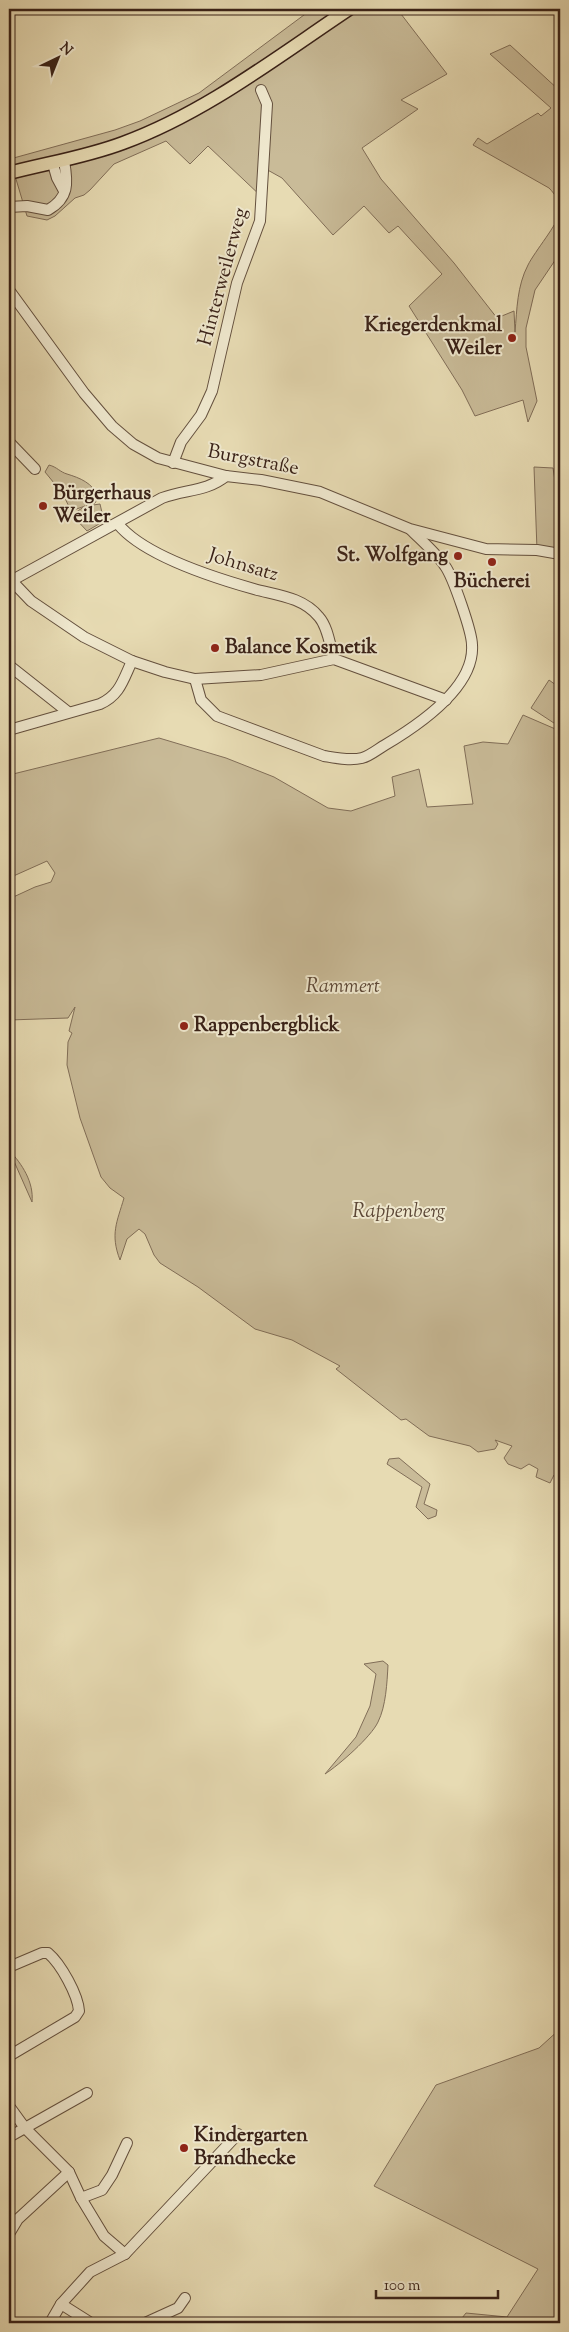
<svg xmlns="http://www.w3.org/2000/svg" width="569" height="2332" viewBox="0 0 569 2332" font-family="'Sorts Mill Goudy',serif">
<rect width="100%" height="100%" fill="#e7dbb3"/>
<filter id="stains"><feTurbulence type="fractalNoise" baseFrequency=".004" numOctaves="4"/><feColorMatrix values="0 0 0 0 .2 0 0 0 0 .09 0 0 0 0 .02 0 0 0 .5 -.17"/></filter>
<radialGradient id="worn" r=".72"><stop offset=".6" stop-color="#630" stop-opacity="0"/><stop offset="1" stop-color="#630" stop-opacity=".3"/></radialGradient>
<g fill="#c9bb98" stroke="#816e58">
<path d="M312,9H435L401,14L447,74L401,100L418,109L362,148L381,179L454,263L497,318L514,311L515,332C517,309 517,286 528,265C535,251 558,224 560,212C561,203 555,194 549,188L473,145L478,138L487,144L538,113L541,116L551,108L490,54L510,45L560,91V253L535,290L526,328V347L537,401L528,422L523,400L475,416L462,390L409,306L442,274L398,226L389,233L364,206L333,235L282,178L264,168L263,198L208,146L190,164L166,141L114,164L90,190L84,195L75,198L55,216L47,220L27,216L10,159L115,130L140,121L199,93Z"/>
<path d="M49,465C57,467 60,472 67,474C80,478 93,483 98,497L95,503L86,506L100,504L104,521L87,531L72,515L85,506L71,511L63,494L45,472Z"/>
<path d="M534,467L553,468L556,487H560V554L537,550Z"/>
<path d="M549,680L560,688V727L531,708Z"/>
<path d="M523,715L560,731V1491L554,1475L550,1483L536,1477L538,1469L529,1464L521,1469L508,1464L504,1458L512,1446L495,1440L498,1444L495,1449L478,1452L470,1446L429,1436L406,1419L401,1420L336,1369L340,1366L292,1340L255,1329L198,1287L160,1263L154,1255L145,1234L139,1229L127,1239L120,1260C110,1234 117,1222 124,1198L110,1188L101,1177L80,1118L67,1065L68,1042L72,1033L69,1031L75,1007L68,1018L9,1020V899L35,887L51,882L55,873L47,861L9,878V775L159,738L226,758L274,777L328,808L351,811L395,796L392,777L419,769L427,807L473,804L464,746L483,742L508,744Z"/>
<path d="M9,1150C22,1164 34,1182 32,1202Z"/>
<path d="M399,1458L430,1484L424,1504L437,1510L436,1516L428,1519L416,1507L422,1487L387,1464L389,1459Z"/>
<path d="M383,1661L388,1665C387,1683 386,1706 378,1722C371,1737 339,1765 325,1774L356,1737L370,1706L376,1674L364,1664Z"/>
<path d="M560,2029V2323H458L466,2313L507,2317L538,2269L374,2186L436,2085L539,2048Z"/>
</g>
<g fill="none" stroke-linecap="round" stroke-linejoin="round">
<defs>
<g id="minor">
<path d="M53,164L57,178L64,191"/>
<path d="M9,207L27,206L48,210C69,198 68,183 64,161"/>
<path d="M9,290L84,393L112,426L133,444L158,458L226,476L261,480L320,492L410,529L486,549L537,550L560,554"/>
<path d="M9,442L35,469"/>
<path d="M173,463L181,442L201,415L212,391L237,283L260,221L267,104L261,90"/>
<path d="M118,524C143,555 215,578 254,589C276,595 303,597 319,617C328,627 330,646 334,659"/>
<path d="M9,578L31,601L84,637L132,661L165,672L195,679L261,675L334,659L446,700"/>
<path d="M9,582L162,498C186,489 206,492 226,476"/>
<path d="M11,667L68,712"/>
<path d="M195,679L201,700L217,716L324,756C336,758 350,761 362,758C370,756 378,749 385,745C417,726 475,688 472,645C472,632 453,577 445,566C436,553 422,541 411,530"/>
<path d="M9,730L100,704C120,695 123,680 132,661"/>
<path d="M9,1967L42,1953H48C61,1964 78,1995 79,2011L75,2017L9,2056"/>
<path d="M9,2106L25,2128L69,2172L81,2198L104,2236L125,2254"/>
<path d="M9,2137L87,2093"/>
<path d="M81,2198L102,2190L112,2175L127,2143"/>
<path d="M9,2234L18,2219L69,2172"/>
<path d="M61,2304L91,2323"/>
<path d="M50,2323L61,2304L90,2272L125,2254L238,2134"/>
<path d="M145,2323L178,2308L185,2298"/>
</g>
<path id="major" d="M9,173C47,163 86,157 123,143C205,113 277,57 349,9"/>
</defs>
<use href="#minor" stroke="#64503e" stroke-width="12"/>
<use href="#major" stroke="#392117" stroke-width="15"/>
<use href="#minor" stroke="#efe8ce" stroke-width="10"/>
<use href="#major" stroke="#e7dbb3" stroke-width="12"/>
</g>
<g fill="#8f2418" stroke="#efe8ce" stroke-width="2">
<circle cx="512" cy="338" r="5"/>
<circle cx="43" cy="506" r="5"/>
<circle cx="458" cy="556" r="5"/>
<circle cx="492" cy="562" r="5"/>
<circle cx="215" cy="648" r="5"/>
<circle cx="184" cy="1026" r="5"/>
<circle cx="184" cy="2148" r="5"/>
</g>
<g text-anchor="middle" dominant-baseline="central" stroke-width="4" stroke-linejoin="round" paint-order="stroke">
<g font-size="20" fill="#392117" stroke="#efe8ce">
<text transform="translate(224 277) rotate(-75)">Hinterweilerweg</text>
<text transform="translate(253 461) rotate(11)">Burgstraße</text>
<text transform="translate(243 566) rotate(17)">Johnsatz</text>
</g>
<g font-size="20" font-weight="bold" fill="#392117" stroke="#efe8ce" text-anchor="start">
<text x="502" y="326" text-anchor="end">Kriegerdenkmal<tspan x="502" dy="23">Weiler</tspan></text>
<text x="53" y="494">Bürgerhaus<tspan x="53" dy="23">Weiler</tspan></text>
<text x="448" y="556" text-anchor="end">St. Wolfgang</text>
<text x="492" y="582" text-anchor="middle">Bücherei</text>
<text x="225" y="648">Balance Kosmetik</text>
<text x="194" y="1026">Rappenbergblick</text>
<text x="194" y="2136">Kindergarten<tspan x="194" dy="23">Brandhecke</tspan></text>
</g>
<g font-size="20" font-style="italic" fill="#5d4837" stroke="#efe8ce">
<text x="343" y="987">Rammert</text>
<text x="399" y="1212">Rappenberg</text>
</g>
</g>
<rect width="569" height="2332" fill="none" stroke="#e7dbb3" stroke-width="30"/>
<rect x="10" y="10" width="549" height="2312" fill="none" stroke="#392117" stroke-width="2.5"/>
<rect x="15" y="15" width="539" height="2302" fill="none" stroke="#392117"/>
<g transform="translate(58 58) rotate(43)" stroke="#efe8ce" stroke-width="4" paint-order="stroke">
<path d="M0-4L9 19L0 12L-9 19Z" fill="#392117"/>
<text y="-8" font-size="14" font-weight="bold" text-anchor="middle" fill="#392117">N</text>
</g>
<path d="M376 2290v8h122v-8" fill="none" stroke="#392117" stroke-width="2.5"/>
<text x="384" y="2290" font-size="15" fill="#392117" stroke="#efe8ce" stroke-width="4" paint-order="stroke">100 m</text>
<rect width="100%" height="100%" filter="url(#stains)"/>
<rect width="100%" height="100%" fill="url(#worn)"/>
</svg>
